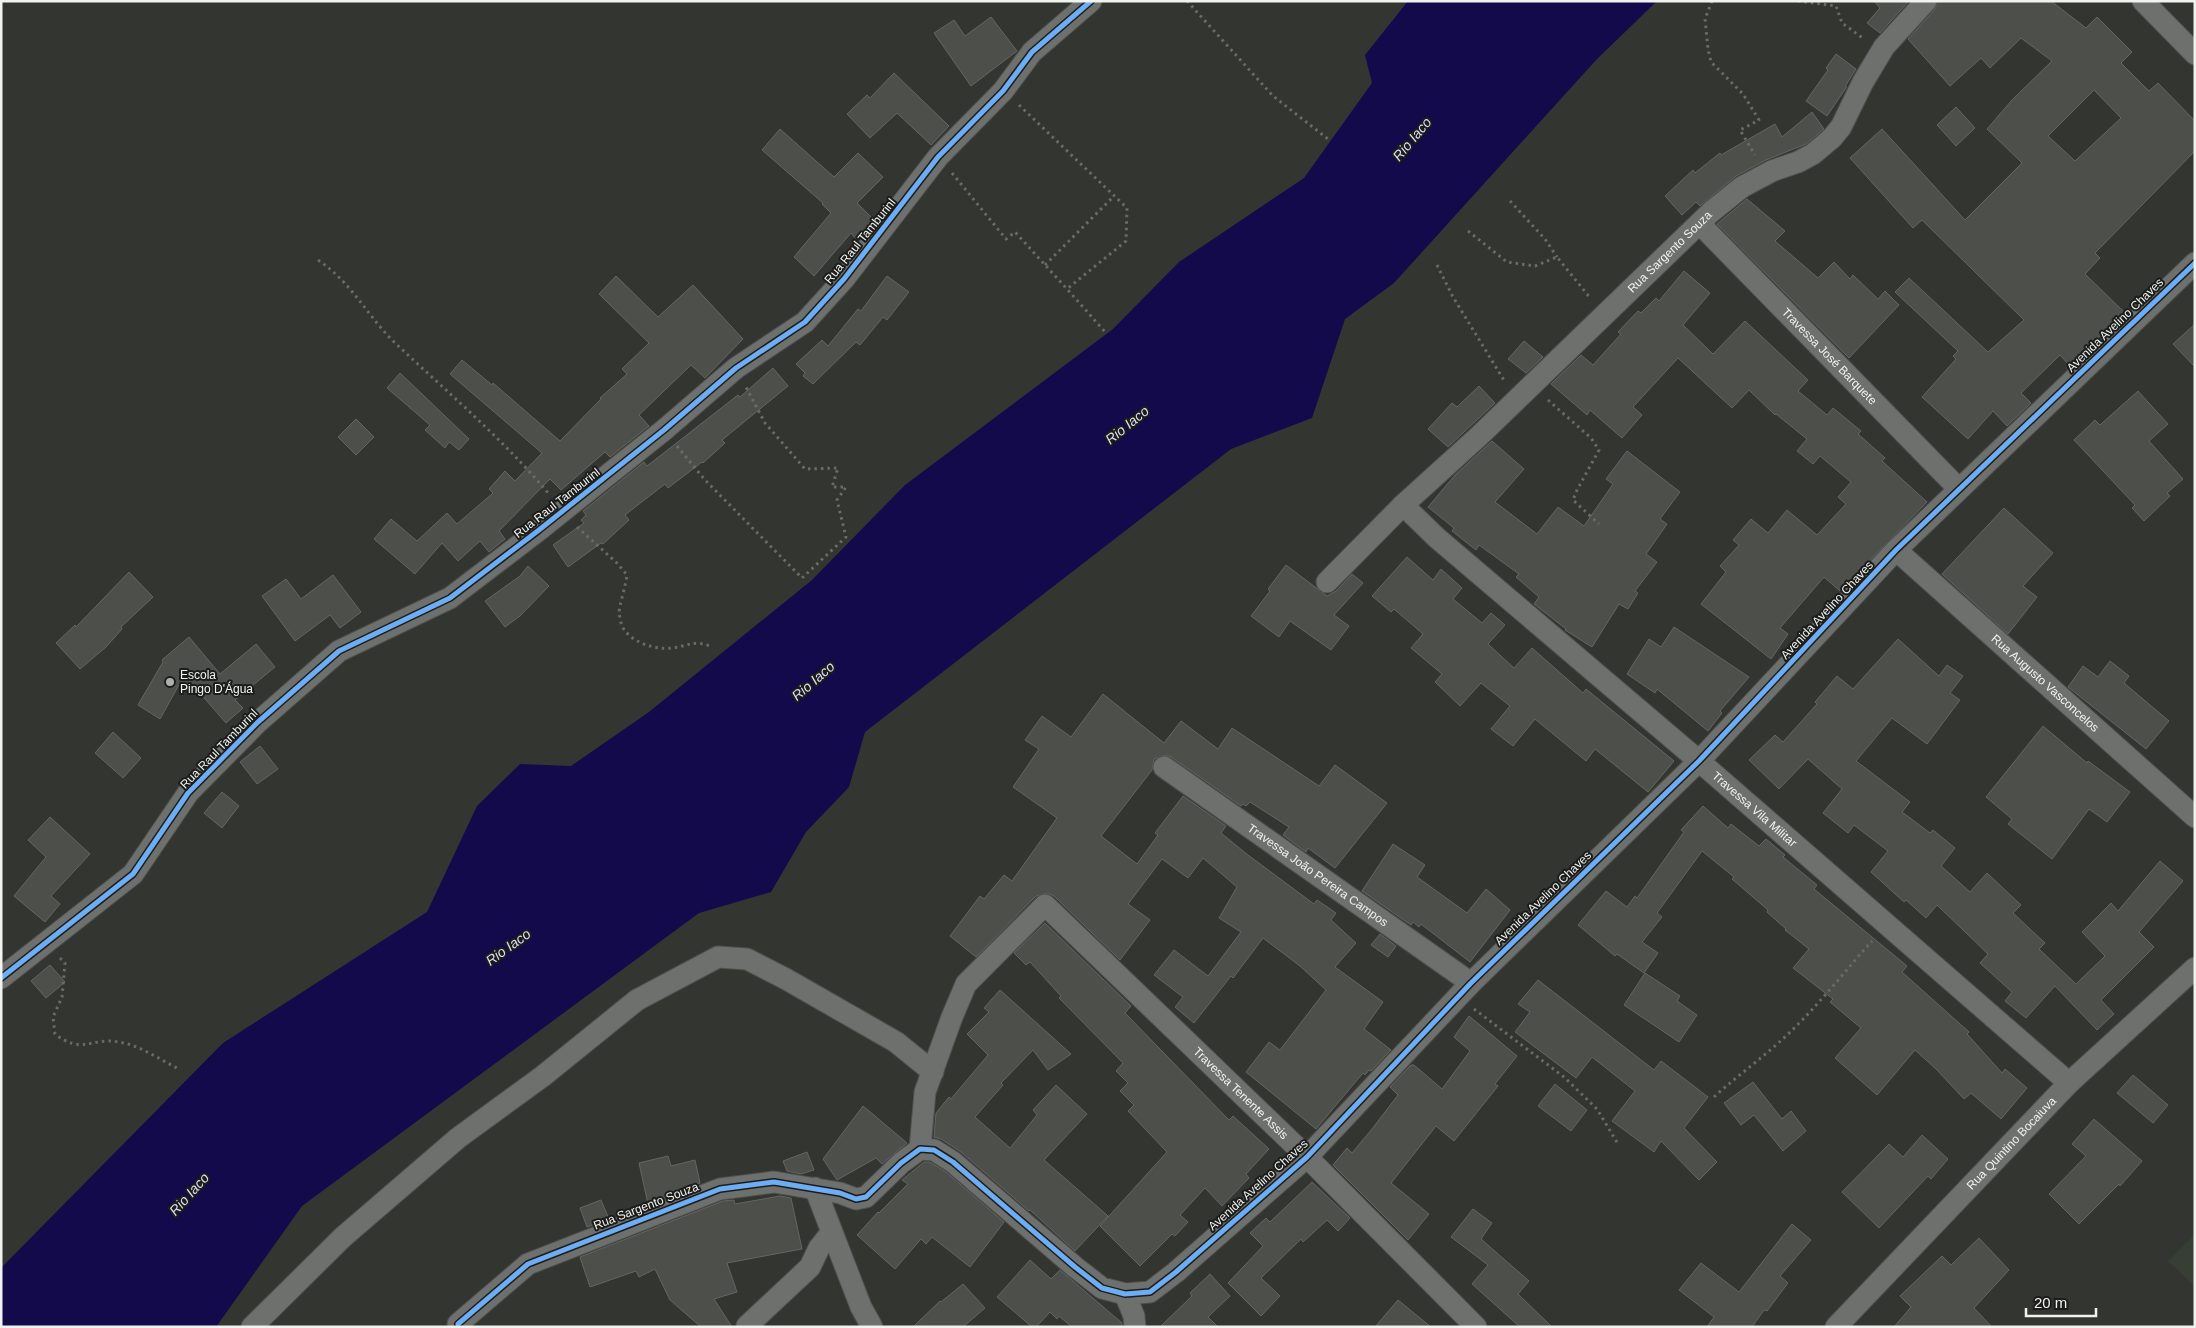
<svg xmlns="http://www.w3.org/2000/svg" width="2196" height="1328" viewBox="0 0 2196 1328" font-family="Helvetica,sans-serif">
<rect width="100%" height="100%" fill="#333531"/>
<path fill="#373e33" d="M2195,1235V1287L2168,1261Z"/>
<path fill="#120a4b" d="M1408,1H1657L1597,59L1394,283L1345,319L1312,418L1231,449L865,732L849,787L806,832L771,892L699,913L302,1206L216,1327H1V1268L223,1043L427,912L477,806L520,764L571,766L649,712L812,580L905,485L1113,329L1179,262L1304,178L1372,83L1365,55Z"/>
<g fill="#4d4f4b" stroke="#656664" fill-rule="evenodd">
<path d="M1874,1H1909L1880,33L1867,23L1880,8Z"/>
<path d="M1938,1H2051L2086,28L2097,17L2132,52L2121,63L2149,91L2158,83L2195,121V151L2095,253L2100,258L2085,274L2124,312L2070,366L2060,355L2021,393L2031,403L2007,426L1993,411L1968,439L1922,397L1956,359L1953,356L1958,351L1895,292L1909,278L1988,352L2024,320L1922,220L1913,228L1850,158L1882,129L1965,220L2022,163L1987,129L2012,100L2052,61L2021,38L1990,68L1981,58L1950,86L1908,39L1935,9ZM2094,90L2121,118L2075,161L2048,136Z"/>
<path d="M991,17L1017,51L971,86L934,33L954,20L965,36Z"/>
<path d="M1836,54L1856,69L1846,85V88L1827,116L1806,101L1828,70L1826,68Z"/>
<path d="M894,73L949,126L931,145L897,113L870,138L847,114L867,95L870,98Z"/>
<path d="M1956,107L1975,128L1956,146L1937,125Z"/>
<path d="M1812,112L1824,129L1806,144L1766,160L1736,176L1700,206L1696,202L1682,215L1665,196L1693,170L1695,173L1720,153L1721,155L1775,124L1782,137Z"/>
<path d="M780,129L834,177L858,153L883,177L857,203L874,220L857,240L851,233L814,276L794,257L831,213L822,204L823,203L762,150Z"/>
<path d="M1747,199L1785,231L1775,241L1818,278L1834,262L1850,279L1853,275L1878,299L1885,291L1899,305L1849,358L1717,224Z"/>
<path d="M1684,271L1710,293L1683,325L1713,354L1745,321L1808,380L1798,391L1827,415L1833,408L1861,431L1858,434L1885,458L1882,461L1927,502L1840,591L1824,577L1780,628L1788,634L1771,659L1701,604L1726,572L1720,566L1739,545L1733,540L1751,519L1768,533L1787,510L1817,535L1846,504L1838,497L1851,482L1820,456L1813,464L1797,451L1807,439L1776,414L1775,415L1749,390L1732,408L1678,358L1633,407L1642,415L1622,438L1590,410L1587,415L1551,384L1581,355L1593,365L1621,334L1618,332L1638,311L1641,313L1656,298L1659,301Z"/>
<path d="M616,276L658,317L693,285L743,339L705,378L691,365L639,415L649,426L610,457L605,452L561,490L550,479L499,531L505,539L489,552L480,541L458,561L442,543L415,574L374,539L391,519L417,541L447,513L457,524L493,493L489,489L505,471L515,481L542,453L450,374L462,360L492,385L493,383L560,441L601,399L600,398L627,374L622,369L649,343L599,294Z"/>
<path d="M887,276L909,292L887,320L883,317L860,345L856,342L813,384L803,376L805,373L796,364L822,340L828,346L858,309L861,311Z"/>
<path d="M2195,324V367L2173,344Z"/>
<path d="M1524,341L1543,357L1526,373L1508,359Z"/>
<path d="M773,368L788,386L722,440L725,443L703,463L702,462L668,488L665,484L625,515L629,520L603,544L601,543L568,567L553,545L584,523L581,520L586,515L583,511L644,462L647,466L738,395L740,397Z"/>
<path d="M400,373L469,439L459,450L449,442L445,448L425,430L430,425L387,388Z"/>
<path d="M1479,386L1495,403L1448,447L1428,429L1452,403L1457,407Z"/>
<path d="M2138,391L2168,424L2149,441L2183,479L2167,493L2170,496L2144,521L2132,508L2135,505L2074,440L2095,420L2100,425Z"/>
<path d="M356,419L374,437L356,455L338,437Z"/>
<path d="M1492,441L1524,469L1495,502L1537,534L1558,507L1584,526L1613,484L1606,479L1627,451L1680,492L1660,519L1667,524L1646,554L1657,562L1635,591L1638,593L1628,609L1619,604L1592,647L1565,630L1566,629L1534,604L1539,597L1516,577L1519,574L1479,545L1476,550L1452,531L1454,528L1428,507L1455,475Z"/>
<path d="M2004,508L2053,553L2023,586L2037,597L2008,634L1942,574Z"/>
<path d="M1407,557L1433,580L1441,569L1462,588L1453,599L1482,623L1491,613L1505,625L1488,644L1514,668L1532,648L1583,693L1586,689L1674,761L1648,792L1595,749L1586,761L1535,719L1513,746L1491,729L1510,706L1481,683L1460,706L1435,682L1442,674L1411,648L1423,634L1394,609L1391,612L1372,596Z"/>
<path d="M1286,565L1327,596L1336,591L1352,574L1363,583L1334,615L1349,626L1331,650L1290,621L1279,637L1251,616L1270,591L1268,589Z"/>
<path d="M528,566L549,586L520,616L505,627L485,601L520,576Z"/>
<path d="M129,572L153,597L121,627L122,629L106,647L80,669L56,643L75,625L76,627Z"/>
<path d="M333,575L361,612L340,628L330,615L295,641L262,596L286,579L301,599Z"/>
<path d="M1674,627L1749,677L1720,711L1722,713L1708,731L1657,689L1655,693L1627,674L1649,639L1661,647Z"/>
<path d="M189,637L220,674L256,644L275,667L235,700L243,708L226,723L193,685L187,690L180,683L160,719L138,705L163,662L162,660Z"/>
<path d="M1898,639L1939,676L1947,665L1963,676L1950,693L1960,700L1927,744L1892,718L1856,761L1910,802L1902,812L1930,833L1933,830L1955,848L1941,866L1970,892L1987,873L2021,905L2013,913L2045,943L2039,949L2076,984L2105,956L2082,932L2111,903L2118,911L2160,861L2183,881L2139,932L2154,947L2101,1000L2114,1014L2097,1030L2055,986L2026,1018L2005,1001L2012,992L1980,963L1988,954L1937,905L1926,918L1906,900L1904,902L1871,872L1888,851L1854,825L1848,833L1823,813L1842,789L1808,759L1779,789L1749,760L1775,735L1783,742L1817,704L1815,702L1837,676L1853,689Z"/>
<path d="M2110,661L2129,676L2124,683L2169,721L2146,749L2068,687L2083,666L2098,677Z"/>
<path d="M1103,694L1164,743L1181,721L1218,749L1232,728L1319,786L1335,765L1387,803L1335,868L1308,848L1306,852L1283,835L1289,827L1250,802L1246,806L1243,804L1241,806L1171,757L1165,755L1154,759L1152,770L1101,836L1137,864L1158,835L1155,833L1183,796L1226,826L1221,833L1248,855L1314,904L1317,900L1336,913L1331,920L1356,943L1335,967L1383,1002L1364,1029L1391,1050L1371,1071L1369,1070L1365,1075L1363,1073L1316,1129L1246,1072L1269,1042L1280,1050L1326,990L1300,966L1263,938L1233,978L1231,976L1194,1023L1175,1007L1183,997L1154,975L1174,950L1208,976L1241,932L1219,918L1237,887L1203,858L1188,878L1162,859L1128,904L1150,920L1120,960L1054,896L1048,893L1036,896L976,957L950,936L980,896L984,899L1004,875L1012,881L1057,818L1013,787L1039,749L1025,740L1042,716L1071,737Z"/>
<path d="M2043,726L2087,763L2088,761L2130,792L2107,822L2089,809L2052,859L2008,824L2012,819L1986,797Z"/>
<path d="M113,732L141,758L123,778L95,753Z"/>
<path d="M260,746L278,769L257,784L240,762Z"/>
<path d="M222,792L239,806L222,828L204,813Z"/>
<path d="M1703,806L1728,828L1731,824L1759,846L1766,839L1785,855L1783,857L1817,885L1814,889L1907,966L1902,972L1969,1032L1967,1034L2002,1073L2005,1069L2027,1088L2001,1119L1971,1093L1964,1099L1936,1069L1915,1050L1877,1095L1835,1058L1861,1028L1830,1002L1833,999L1793,968L1809,949L1785,930L1786,929L1767,912L1768,910L1732,879L1734,877L1702,851L1657,913L1662,917L1642,942L1658,953L1644,973L1617,954L1615,956L1578,925L1606,891L1627,907L1635,896L1637,898L1684,832L1681,830Z"/>
<path d="M50,817L90,854L51,896L60,904L45,922L14,896L46,857L28,840Z"/>
<path d="M1393,844L1425,865L1417,877L1467,913L1486,889L1510,910L1470,962L1421,924L1419,927L1413,922L1411,925L1362,891Z"/>
<path d="M1045,923L1131,1006L1125,1013L1229,1120L1233,1116L1269,1149L1246,1174L1249,1178L1222,1206L1205,1188L1180,1215L1188,1222L1175,1236L1172,1234L1140,1266L1100,1226L1167,1152L1128,1111L1134,1105L1120,1091L1128,1083L1116,1071L1123,1063L1059,998L1061,996L1030,962L1026,965L1014,953Z"/>
<path d="M1380,934L1396,946L1388,957L1371,945Z"/>
<path d="M50,965L65,982L46,998L31,981Z"/>
<path d="M1645,973L1680,996L1677,1001L1697,1015L1679,1042L1624,1005Z"/>
<path d="M1538,980L1654,1070L1661,1061L1708,1097L1684,1128L1717,1162L1699,1180L1661,1141L1654,1152L1612,1121L1635,1091L1592,1057L1576,1078L1515,1032L1530,1012L1518,1004Z"/>
<path d="M1000,990L1071,1054L1048,1070L1033,1050L1001,1083L1003,1085L975,1117L1010,1148L1037,1115L1033,1110L1056,1085L1087,1114L1044,1160L1108,1216L1075,1251L1030,1210L1029,1211L961,1152L941,1139L934,1137L936,1113L949,1097L951,1099L988,1055L967,1034L989,1012L984,1008Z"/>
<path d="M1469,1016L1517,1056L1495,1084L1498,1086L1454,1141L1436,1126L1391,1183L1429,1214L1408,1240L1333,1165L1347,1148L1352,1153L1372,1129L1398,1095L1390,1087L1411,1065H1414L1442,1089L1470,1051L1454,1037Z"/>
<path d="M2133,1075L2168,1105L2153,1123L2117,1093Z"/>
<path d="M1753,1082L1782,1119L1791,1111L1806,1131L1783,1151L1754,1115L1741,1125L1724,1103Z"/>
<path d="M1555,1084L1587,1110L1571,1131L1538,1106Z"/>
<path d="M863,1106L907,1143L882,1164L876,1158L837,1180L823,1159Z"/>
<path d="M2094,1119L2142,1161L2120,1186L2119,1184L2079,1224L2049,1194L2086,1156L2072,1144Z"/>
<path d="M1922,1135L1948,1159L1931,1179L1928,1176L1879,1228L1842,1192L1889,1144L1903,1157Z"/>
<path d="M807,1152L814,1170L801,1174L787,1171L783,1161Z"/>
<path d="M668,1156L671,1166L695,1160L700,1183L648,1204L639,1163Z"/>
<path d="M924,1162H930L946,1172L1004,1222L970,1267L932,1237L926,1244L921,1239L895,1269L857,1235L878,1212L879,1213L908,1184L902,1180Z"/>
<path d="M1312,1182L1350,1218L1338,1231L1327,1220L1303,1242L1301,1239L1261,1278L1280,1296L1261,1316L1228,1283L1263,1246L1250,1233L1266,1218L1270,1222Z"/>
<path d="M780,1196L791,1198L802,1249L727,1263L737,1292L714,1299L732,1327H701L670,1300L655,1269L639,1277L636,1271L590,1287L580,1257L723,1201L734,1200L735,1204Z"/>
<path d="M601,1200L609,1219L587,1227L580,1208Z"/>
<path d="M1473,1209L1492,1223L1481,1239L1529,1281L1518,1294L1552,1327H1520L1472,1284L1488,1265L1451,1237Z"/>
<path d="M1792,1224L1811,1240L1780,1276L1788,1283L1767,1311L1764,1310L1752,1327H1707L1714,1317L1679,1290L1701,1263L1739,1292Z"/>
<path d="M1979,1238L2009,1270L1974,1308L1992,1327H1894L1911,1307L1900,1296L1942,1256L1951,1265Z"/>
<path d="M1030,1260L1051,1279L1060,1270L1122,1323V1327H1072L1059,1316L1057,1319L1050,1312L1036,1327H1032L997,1297Z"/>
<path d="M1210,1274L1230,1296L1208,1317L1218,1327H1160L1192,1296L1190,1293Z"/>
<path d="M963,1284L985,1308L963,1327H913L940,1301L941,1302Z"/>
<path d="M1398,1300L1431,1327H1375Z"/>
</g>
<g fill="none" stroke-linecap="round" stroke-linejoin="round">
<defs>
<g id="minor">
<path d="M2143,1L2195,54"/>
<path id="s1" d="M1700,224L1959,489"/>
<path id="s2" d="M1403,505L1437,538L1699,761L2069,1083"/>
<path id="s3" d="M1896,550L2195,817"/>
<path id="s4" d="M1327,582L1403,505L1478,437L1711,212L1742,187L1772,171L1798,162L1813,154L1832,138L1841,127L1863,82L1884,47L1926,1"/>
<path id="s5" d="M1164,767L1471,983"/>
<path d="M1,978L133,874L188,793L258,722L339,651L450,598L539,530L664,430L736,368L805,322L844,279L938,157L1003,91L1032,52L1091,1"/>
<path id="s6" d="M920,1149L925,1092L952,1017L966,984L1045,905L1307,1157L1476,1327"/>
<path d="M815,1188L861,1307L872,1327"/>
<path d="M1125,1294L1134,1316L1135,1327"/>
<path d="M458,1324L528,1264L720,1189L774,1182L840,1193L856,1199L866,1197L901,1163L920,1149L934,1150L953,1162L1075,1267L1102,1288L1125,1294L1150,1292L1176,1272L1307,1157L1471,983L1699,761L1896,550L2195,263"/>
<path d="M747,1326L810,1267L819,1248L831,1233"/>
<path d="M252,1327L343,1237L458,1138L543,1076L637,1000L718,957L747,959L786,979L896,1042L933,1072"/>
<path id="s7" d="M1836,1327L2069,1083L2195,968"/>
</g>
</defs>
<use href="#minor" stroke="#4f504d" stroke-width="23"/>
<g stroke="#696b67" stroke-width="3" stroke-dasharray="2.5 4" stroke-linecap="butt">
<path d="M1187,1L1273,96L1328,139"/>
<path d="M1712,1L1705,19L1708,49L1711,62L1743,94L1759,120L1740,130L1755,155"/>
<path d="M1798,1L1836,6L1842,23L1864,39"/>
<path d="M1019,105L1127,208L1126,241L1067,289L1106,333"/>
<path d="M952,173L1006,239L1015,232L1067,289"/>
<path d="M1510,201L1545,239L1557,257"/>
<path d="M1468,231L1507,262L1535,266L1557,257L1591,299"/>
<path d="M318,260C352,283 366,314 393,341C446,391 502,438 549,494"/>
<path d="M1045,265L1114,196"/>
<path d="M1437,265L1453,297L1505,382"/>
<path d="M1548,400L1591,438L1599,450L1577,490L1573,500L1599,524"/>
<path d="M677,446L705,480L802,578L846,537L837,500L846,487H832L838,468L805,469L765,423L746,387"/>
<path d="M577,527L617,563L627,575C626,584 619,607 619,613C620,617 621,625 623,628C632,643 656,650 672,648C688,646 693,640 710,646"/>
<path d="M60,958L65,963L62,997L53,1017L55,1034C82,1055 92,1037 119,1042C139,1045 159,1059 177,1068"/>
<path d="M1474,1009L1564,1077L1597,1109L1618,1144"/>
<path d="M1714,1097C1738,1075 1764,1057 1787,1035C1818,1006 1844,972 1872,941"/>
</g>
<use href="#minor" stroke="#6e706d" stroke-width="21"/>
<defs>
<g id="cycleway">
<path d="M1,978L133,874L188,793L258,722L339,651L450,598L539,530L664,430L736,368L805,322L844,279L938,157L1003,91L1032,52L1091,1"/>
<path d="M458,1324L528,1264L720,1189L774,1182L840,1193L856,1199L866,1197L901,1163L920,1149L934,1150L953,1162L1075,1267L1102,1288L1125,1294L1150,1292L1176,1272L1307,1157L1471,983L1699,761L1896,550L2195,263"/>
</g>
</defs>
<use href="#cycleway" stroke="#1c1d1a" stroke-width="8"/>
<use href="#cycleway" stroke="#6dadf4" stroke-width="5"/>
</g>
<circle fill="#aeb0ac" stroke="#1c1d1a" stroke-width="2" cx="170" cy="682" r="5"/>
<g text-anchor="middle" dominant-baseline="central" stroke-width="4" stroke-linejoin="round" paint-order="stroke">
<g font-size="12" fill="#f1f3ef" stroke="#1c1d1a">
<text transform="translate(860 241) rotate(-51)">Rua Raul Tamburinl</text>
<text stroke="none"><textPath href="#s4" startOffset="476">Rua Sargento Souza</textPath></text>
<text transform="translate(2115 325) rotate(-44)">Avenida Avelino Chaves</text>
<text stroke="none"><textPath href="#s1" startOffset="185">Travessa José Barquete</textPath></text>
<text transform="translate(557 503) rotate(-38)">Rua Raul Tamburinl</text>
<text transform="translate(1827 610) rotate(-47)">Avenida Avelino Chaves</text>
<text stroke="none"><textPath href="#s3" startOffset="200">Rua Augusto Vasconcelos</textPath></text>
<text transform="translate(219 749) rotate(-46)">Rua Raul Tamburinl</text>
<text stroke="none"><textPath href="#s2" startOffset="465">Travessa Vila Militar</textPath></text>
<text stroke="none"><textPath href="#s5" startOffset="188">Travessa João Pereira Campos</textPath></text>
<text transform="translate(1543 898) rotate(-44)">Avenida Avelino Chaves</text>
<text stroke="none"><textPath href="#s6" startOffset="556">Travessa Tenente Assis</textPath></text>
<text stroke="none"><textPath href="#s7" startOffset="254">Rua Quintino Bocaiuva</textPath></text>
<text transform="translate(1258 1185) rotate(-42)">Avenida Avelino Chaves</text>
<text transform="translate(646 1206) rotate(-21)">Rua Sargento Souza</text>
</g>
<g font-size="12" fill="#f1f3ef" stroke="#1c1d1a" text-anchor="start">
<text x="180" y="675">Escola<tspan x="180" dy="14">Pingo D'Água</tspan></text>
</g>
<g font-size="14" font-style="italic" fill="#dadff5" stroke="#1c1d1a">
<text transform="translate(1412 139) rotate(-50)">Rio Iaco</text>
<text transform="translate(1127 425) rotate(-39)">Rio Iaco</text>
<text transform="translate(813 681) rotate(-41)">Rio Iaco</text>
<text transform="translate(508 947) rotate(-36)">Rio Iaco</text>
<text transform="translate(189 1194) rotate(-48)">Rio Iaco</text>
</g>
</g>
<rect width="2196" height="1328" fill="none" stroke="#f1f3ef" stroke-width="5"/>
<path d="M2026 1308v8h70v-8" fill="none" stroke="#f1f3ef" stroke-width="2.5"/>
<text x="2034" y="1308" font-size="15" fill="#f1f3ef" stroke="#1c1d1a" stroke-width="4" paint-order="stroke">20 m</text>
</svg>
